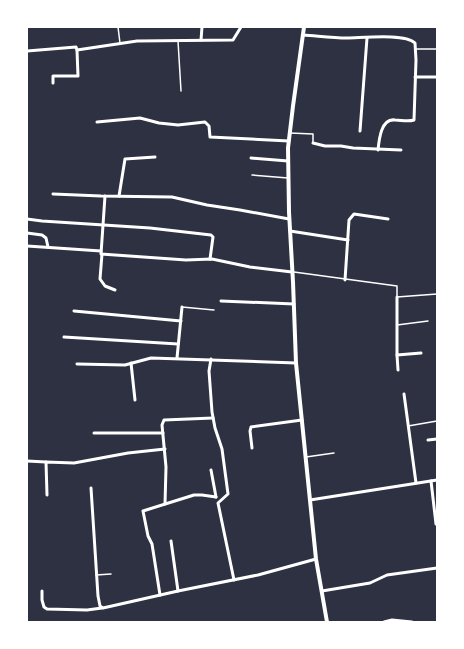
<svg xmlns="http://www.w3.org/2000/svg" width="464" height="649" viewBox="0 0 464 649" font-family="'Libre Baskerville',serif">
<rect width="100%" height="100%" fill="#2d3142"/>
<g fill="none" stroke-linecap="round" stroke-linejoin="round">
<g stroke="#fff" stroke-width="1.5">
<path d="M118,27L120,43"/>
<path d="M178,41L181,91"/>
<path d="M416,49H437"/>
<path d="M290,133L313,134V143"/>
<path d="M252,175L288,178"/>
<path d="M294,272L397,286V297L437,294"/>
<path d="M182,307L214,310"/>
<path d="M397,325L428,321"/>
<path d="M408,426L437,421"/>
<path d="M306,457L334,453"/>
<path d="M96,575L111,574"/>
</g>
<g stroke="#fff" stroke-width="3">
<path d="M303,35C318,36 332,38 347,38C361,38 405,33 415,43L416,60L414,120C408,122 401,120 395,120C381,118 379,140 378,150"/>
<path d="M201,40L202,27"/>
<path d="M27,51L76,47L77,50L137,41L233,40L241,27"/>
<path d="M415,77H437"/>
<path d="M53,83V76H78L77,50"/>
<path d="M97,122L140,118L159,123L178,125L205,122L209,126L210,137L289,141"/>
<path d="M360,131L367,38"/>
<path d="M313,143L325,146H341L353,148L401,150"/>
<path d="M251,158L288,161"/>
<path d="M53,194L101,196L172,197L207,205L240,210L289,219"/>
<path d="M105,196L101,254L186,260L212,259L250,267L292,272"/>
<path d="M119,196L125,159L155,157"/>
<path d="M27,219L42,221L150,228L211,235L213,237L210,259"/>
<path d="M290,231L348,240"/>
<path d="M27,233L42,235L46,238L48,247"/>
<path d="M27,246L101,251"/>
<path d="M102,254L100,279L105,286L115,290"/>
<path d="M345,280L349,220L354,214L388,219"/>
<path d="M397,297V355L421,353"/>
<path d="M221,301L294,304"/>
<path d="M74,311L181,321"/>
<path d="M64,337L178,344"/>
<path d="M397,355L398,370"/>
<path d="M177,358L182,307"/>
<path d="M211,359L209,371L212,412L215,428L222,449L228,494L218,503L234,580"/>
<path d="M131,363L135,400"/>
<path d="M77,364L125,365L151,358L296,363"/>
<path d="M404,394L416,483"/>
<path d="M94,433H163"/>
<path d="M428,440L437,439"/>
<path d="M252,448L250,431L251,427L302,420"/>
<path d="M27,461L46,462"/>
<path d="M211,470L216,497"/>
<path d="M431,481L436,524"/>
<path d="M91,488L98,596L100,606L103,608L178,591L258,575L316,559"/>
<path d="M47,495L46,462L74,463L128,453L165,449"/>
<path d="M310,500L437,480"/>
<path d="M165,504L166,467L162,425L164,420L213,418"/>
<path d="M171,541L178,591"/>
<path d="M42,591V600L44,607L47,609L87,610L102,608"/>
<path d="M322,591L370,583L387,575L437,568"/>
<path d="M160,595L152,544L148,536L143,511L194,495H202L216,497"/>
<path d="M384,622L392,620L412,622"/>
</g>
<path stroke="#fff" stroke-width="4" d="M304,27L293,106L288,148L289,212L293,282L296,363L316,559L327,622"/>
</g>
<rect width="464" height="649" fill="none" stroke="#ffffff" stroke-width="56"/>
</svg>
